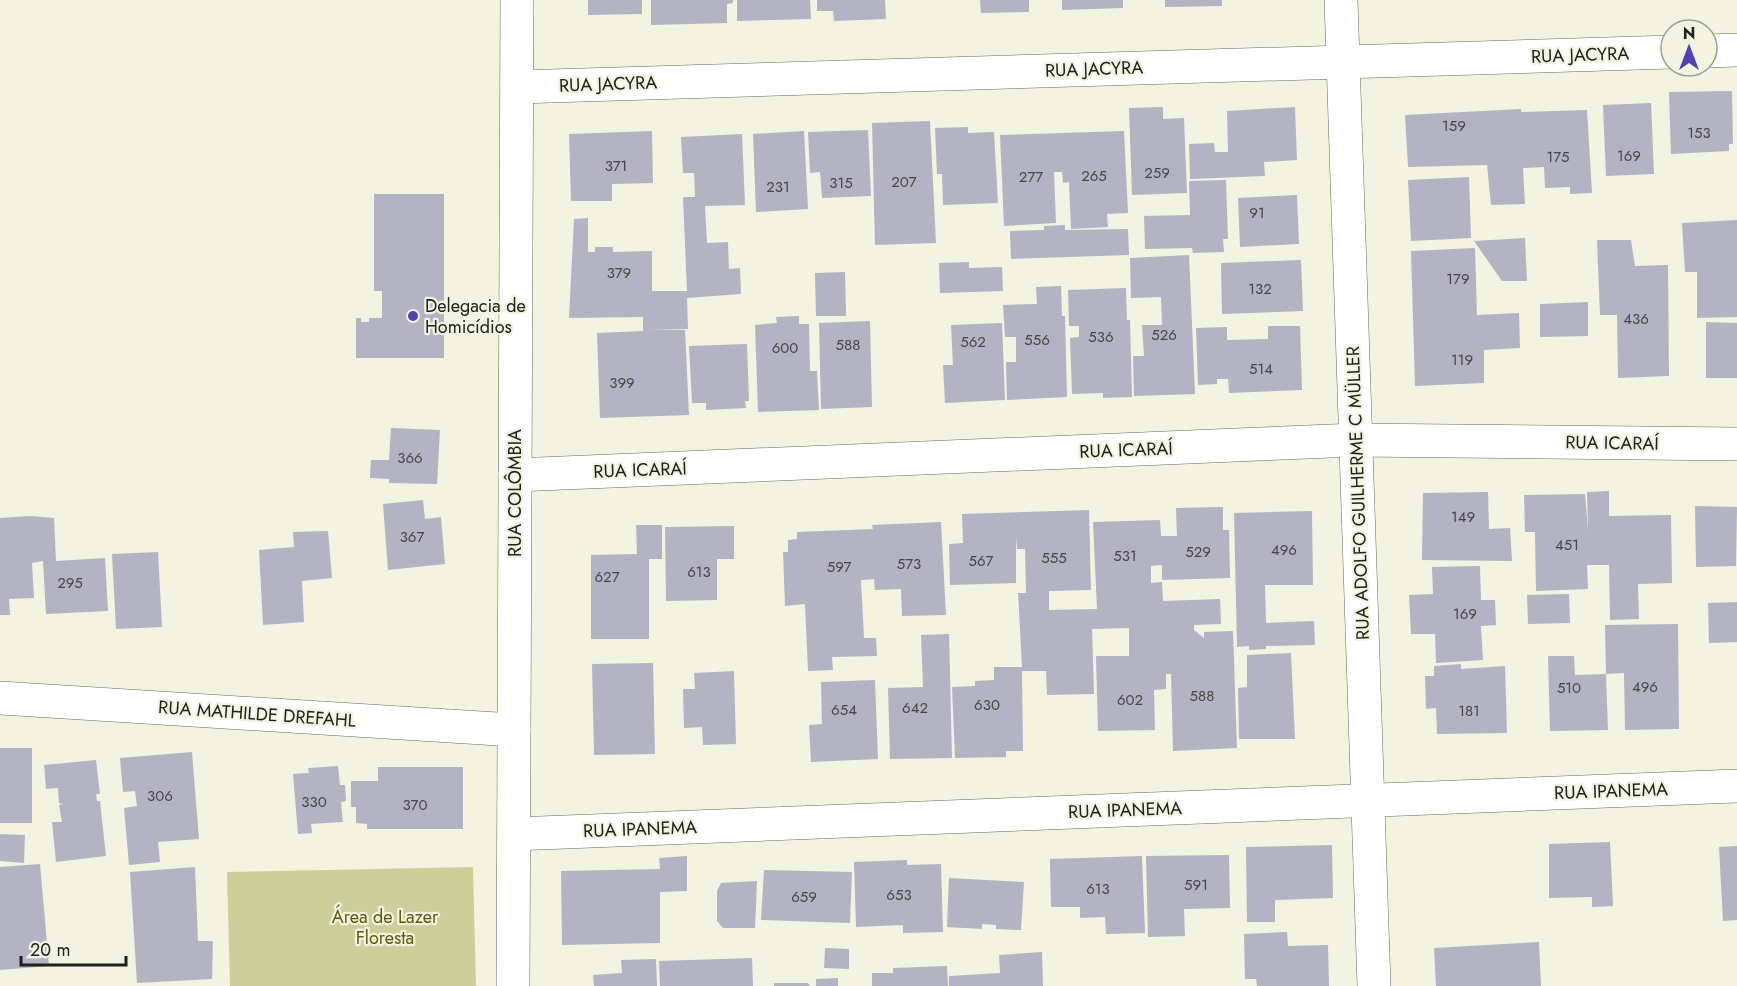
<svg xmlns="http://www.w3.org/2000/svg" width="1737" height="986" viewBox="0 0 1737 986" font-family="Jost,sans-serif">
<rect width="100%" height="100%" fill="#f2f3e1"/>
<path fill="#cdcf9a" d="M473,867L476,986H230L227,872Z"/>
<g fill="#b3b3c4">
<path d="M588,0H642V14L588,15Z"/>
<path d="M651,0H733V3L727,4V23L651,25Z"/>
<path d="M737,0H810L811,19L737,21Z"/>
<path d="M817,0H885L886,19L834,21L833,11H817Z"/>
<path d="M980,0H1029V12L981,13Z"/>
<path d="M1062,0H1123V8L1062,10Z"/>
<path d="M1165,0H1222V6L1165,7Z"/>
<path d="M1732,91L1733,144H1729V151L1671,154L1669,92Z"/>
<path d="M1651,103L1654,174L1606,176L1603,105Z"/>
<path d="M1163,107V119L1184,118L1187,193L1132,195L1129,108Z"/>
<path d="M1295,107L1297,160L1264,162L1265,176L1190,179L1189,144L1214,143L1215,152H1228L1227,111Z"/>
<path d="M1521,109V112L1587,110L1592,193L1570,194V187L1545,188L1544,167L1523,168L1525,204L1491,205L1487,165L1408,167L1405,115Z"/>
<path d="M930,121L936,243L875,245L872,123Z"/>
<path d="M968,127V133L994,132L998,203L943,205L942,174H937L935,128Z"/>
<path d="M868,130L871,196L822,198L820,172L810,173L808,132Z"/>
<path d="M652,131L653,183L612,184V201H571L569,134Z"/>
<path d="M804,131L808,209L756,212L753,134Z"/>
<path d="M1124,131L1128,213L1107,214L1108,227L1071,229L1069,182L1063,183L1062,172H1054L1056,223L1004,226L1000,135Z"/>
<path d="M742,134L745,205L705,206L707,243L728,242L729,269L740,268L741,294L687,298L688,329L648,330H685L689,415L600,418L597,333L643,331V317L569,318L574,219L588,218V252H595V247H613V252L652,251V291H687L683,197H695L694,173H683L681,137Z"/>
<path d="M1469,177L1471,238L1411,241L1408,180Z"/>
<path d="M1226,180L1228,239H1223L1224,252L1193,253L1192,248L1145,249L1144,216L1190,215L1189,181Z"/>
<path d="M374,194H444V358H356V318H361V322H369V318H382V291H374Z"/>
<path d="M1297,195L1299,244L1240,247L1238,198Z"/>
<path d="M1737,220V317L1697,318V272H1685L1682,223Z"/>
<path d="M1065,225V230L1128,229L1129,255L1011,259L1010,231L1044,230V226Z"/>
<path d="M1525,238L1527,281H1502L1474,241Z"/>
<path d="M1597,240H1631L1635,266L1668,265L1669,376L1618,378L1617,315H1600Z"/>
<path d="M1475,248L1477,315L1519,313L1520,348L1484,350V383L1415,386L1411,251Z"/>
<path d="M1189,255L1195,394L1134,396L1133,356H1144L1142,325H1162L1161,297L1131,298L1130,258Z"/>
<path d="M1301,260L1303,311L1222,314L1221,263Z"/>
<path d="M969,262V268L1002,267L1003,291L940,293L939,263Z"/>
<path d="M845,272L846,316H816L815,273Z"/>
<path d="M1061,286L1062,316H1065L1067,397L1007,400L1006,362H1016V337H1005L1003,305L1037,304L1036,287Z"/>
<path d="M1126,288L1127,320H1130L1132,397L1103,398V393L1072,394L1070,338L1079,337V326H1069L1068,290Z"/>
<path d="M1588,302V336L1540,337V304Z"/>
<path d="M799,316V324H809L810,371H817L819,410L758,412L755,325L777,323L776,317Z"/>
<path d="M870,321L872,407L821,409L819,323Z"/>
<path d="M1706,322L1737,323V378H1706Z"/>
<path d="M1002,323L1005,400L945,403L943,365H953L951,325Z"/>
<path d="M1268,326H1300L1302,390L1229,393L1228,379H1217V384L1198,385L1196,328L1227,327V340L1268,339Z"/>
<path d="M747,344L749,401H745L746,408L706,410V403H692L689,346Z"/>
<path d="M391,428L440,430L437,484L389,483V479L370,478L371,460H389Z"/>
<path d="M1609,491V516L1671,515L1672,583L1638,584L1639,619L1610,620L1609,565H1587L1588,589L1536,591L1535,532H1525L1524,495L1585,494L1588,532L1587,492Z"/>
<path d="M1488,492L1489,529L1510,528L1512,561L1422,560L1423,493Z"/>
<path d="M423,500L425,519L441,517L445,564L388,570L383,504Z"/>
<path d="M1695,506L1737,507L1736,566L1696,567Z"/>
<path d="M1223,507V530H1229L1230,578L1162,580V565L1151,566V583L1162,582L1163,601L1220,599L1221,624L1194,625V630L1204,638V632L1233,631L1237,748L1173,751L1171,674H1166V689L1154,690L1155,730L1098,731L1096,656H1129V628L1092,629L1094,694L1047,695L1046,671H1022L1023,751H1006V757L955,758L952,687L975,686V681L994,680V667H1022L1018,593H1026L1025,549H1017L1016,537V583L950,585L949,544L963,543L962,514L1089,510L1091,590L1049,591V610L1097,609L1093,522L1160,520L1161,536H1177L1176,508Z"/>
<path d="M1312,511L1313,585H1265L1266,623L1314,621L1315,645L1266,646V649L1249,650V646L1237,647L1234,513Z"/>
<path d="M29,516L54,518L56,561L105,558L108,611L46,614L43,561L32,563L34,598L9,599L10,615H0V518Z"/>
<path d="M941,522L946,615L902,616L901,589L875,590L874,579L861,580L864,638H876L877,656L832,657L833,670L808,671L805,604L785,606L783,552H788V540L797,539V532L873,529L872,525Z"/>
<path d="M636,525H662V559H649V639H591V555L637,554Z"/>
<path d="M734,526V559H717V600L666,601L665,527Z"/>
<path d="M328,531L332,578L302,581L304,622L263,625L259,550L294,547L293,532Z"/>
<path d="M158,552L162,627L116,629L112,554Z"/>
<path d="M1480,566L1481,600H1495L1496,625L1481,626L1483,660L1436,663L1435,634H1411L1409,595L1433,594L1432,567Z"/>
<path d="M1569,594L1570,623L1528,624L1527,595Z"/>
<path d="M1737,602V642L1709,643L1708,603Z"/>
<path d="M1678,624L1679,729L1625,730L1624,673L1606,674L1605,625Z"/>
<path d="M949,634L952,758L890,759L888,688L923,687L921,635Z"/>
<path d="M1291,653L1295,739H1239L1238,688L1247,687V655Z"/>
<path d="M1548,656H1574L1575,675L1606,674L1608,730L1550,731Z"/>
<path d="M653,663L655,754L594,755L592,664Z"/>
<path d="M1461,664V669L1505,666L1507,733L1437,734L1436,708L1426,709L1425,676H1434V666Z"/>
<path d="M734,671L736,744L703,745L702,727L684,728L683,689H695L694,673Z"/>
<path d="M875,680L878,759L811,762L809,725L822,724L821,682Z"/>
<rect x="0" y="748" width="32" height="75"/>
<path d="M192,752L199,839L158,842L160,862L129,865L124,808L137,806L135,791L123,792L120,758Z"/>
<path d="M96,760L100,794H96L97,801H100L106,856L56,862L52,822H62L59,805L63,804L59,803L58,788L46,789L44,765Z"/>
<path d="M338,766L340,785H345L346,801L341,802L343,822L311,824L312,833L298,834L293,774L309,773L308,768Z"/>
<path d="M378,767H463V829H367V824L356,823V807H351V781H378Z"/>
<path d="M0,834L25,835L24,863L0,861Z"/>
<path d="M1610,842L1613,906L1592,907V897L1549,898V844Z"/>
<path d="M1332,845L1333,898L1275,900V922H1247L1246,847Z"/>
<path d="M1737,846V920L1723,921L1719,847Z"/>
<path d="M1229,855L1230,908L1184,909L1185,936L1148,937L1146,856Z"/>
<path d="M687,856V891L660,892V943L562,945L561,871L660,869L659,858Z"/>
<path d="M1142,856L1145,933L1106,934L1105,917L1080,918V907H1051L1050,859Z"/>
<path d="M907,860V865L941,864L943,932L903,933V925L856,927L854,862Z"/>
<path d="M40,864L49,966L0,970V867Z"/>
<path d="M195,867L198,941H213L212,979L137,983L130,872Z"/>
<path d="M764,870L852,872L850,923L761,920Z"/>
<path d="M949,878L1024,882L1021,930L996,929V925L982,924V929L947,927Z"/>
<path d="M757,881L755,928H723L717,921V891L721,883Z"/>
<path d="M1287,932L1288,946L1328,945L1329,986H1257L1256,979H1245L1244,934Z"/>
<path d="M1539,942L1541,986H1436L1434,948Z"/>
<path d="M825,948L849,949V969L824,968Z"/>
<path d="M1042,952L1043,986H949V976L1000,973L999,955Z"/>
<path d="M752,958L753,986H660L659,961Z"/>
<path d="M656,959L657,986H594L593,975L622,973L621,960Z"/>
<path d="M947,966L948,986H872V973H893V968Z"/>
<path d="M838,978V986H816V979Z"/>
<path d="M774,983H808L810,986H774Z"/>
</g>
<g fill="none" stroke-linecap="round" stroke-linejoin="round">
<defs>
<g id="minor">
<path d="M1341,0L1374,986"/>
<path d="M1707,51L1737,50"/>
<path d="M517,87L1671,52"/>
<path d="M515,475L1356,440L1737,444"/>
<path d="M0,698L514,730"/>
<path d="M514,834L1737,786"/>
<path d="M513,986L517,0"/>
</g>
</defs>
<use href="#minor" stroke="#696a5a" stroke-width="34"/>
<use href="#minor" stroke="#fff" stroke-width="33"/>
</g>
<circle fill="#5340b7" stroke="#f2f3e1" stroke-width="2" cx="413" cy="316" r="6"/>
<g text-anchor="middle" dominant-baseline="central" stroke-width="4.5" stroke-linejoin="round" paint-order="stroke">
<g font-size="15" fill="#464645">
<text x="1454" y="126">159</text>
<text x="1699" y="133">153</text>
<text x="1629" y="156">169</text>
<text x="1558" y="157">175</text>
<text x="616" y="166">371</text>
<text x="1157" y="173">259</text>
<text x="1094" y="176">265</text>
<text x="1031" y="177">277</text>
<text x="904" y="182">207</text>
<text x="841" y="183">315</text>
<text x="778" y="187">231</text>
<text x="1257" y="213">91</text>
<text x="619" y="273">379</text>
<text x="1458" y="279">179</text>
<text x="1260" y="289">132</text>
<text x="1636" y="319">436</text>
<text x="1164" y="335">526</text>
<text x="1101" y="337">536</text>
<text x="1037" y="340">556</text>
<text x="973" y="342">562</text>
<text x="848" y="345">588</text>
<text x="785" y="348">600</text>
<text x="1462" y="360">119</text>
<text x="1261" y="369">514</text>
<text x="622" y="383">399</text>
<text x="410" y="458">366</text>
<text x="1463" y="517">149</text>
<text x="412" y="537">367</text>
<text x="1567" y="545">451</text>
<text x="1284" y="550">496</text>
<text x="1198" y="552">529</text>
<text x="1125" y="556">531</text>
<text x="1054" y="558">555</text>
<text x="981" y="561">567</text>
<text x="909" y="564">573</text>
<text x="839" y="567">597</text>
<text x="699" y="572">613</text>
<text x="607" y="577">627</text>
<text x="70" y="583">295</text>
<text x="1465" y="614">169</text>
<text x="1645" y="687">496</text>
<text x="1569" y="688">510</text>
<text x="1202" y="696">588</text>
<text x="1130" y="700">602</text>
<text x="987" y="705">630</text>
<text x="915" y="708">642</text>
<text x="844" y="710">654</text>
<text x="1469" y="711">181</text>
<text x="160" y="796">306</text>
<text x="314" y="802">330</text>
<text x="415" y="805">370</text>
<text x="1196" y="885">591</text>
<text x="1098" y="889">613</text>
<text x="899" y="895">653</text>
<text x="804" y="897">659</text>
</g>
<g font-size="18" fill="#21211b" stroke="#f2f3e1">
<text transform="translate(1580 55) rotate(-2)">RUA JACYRA</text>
<text transform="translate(1094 69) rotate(-2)">RUA JACYRA</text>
<text transform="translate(608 84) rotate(-2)">RUA JACYRA</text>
<text transform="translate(1612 443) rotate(1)">RUA ICARAÍ</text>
<text transform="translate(1126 450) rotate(-2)">RUA ICARAÍ</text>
<text transform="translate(640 470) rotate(-2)">RUA ICARAÍ</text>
<text transform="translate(515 493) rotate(-90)">RUA COLÔMBIA</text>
<text transform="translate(1358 493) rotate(-92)">RUA ADOLFO GUILHERME C MÜLLER</text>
<text transform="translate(257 714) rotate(4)">RUA MATHILDE DREFAHL</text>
<text transform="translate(1611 791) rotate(-2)">RUA IPANEMA</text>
<text transform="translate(1125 810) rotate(-2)">RUA IPANEMA</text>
<text transform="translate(640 829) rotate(-2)">RUA IPANEMA</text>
</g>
<g font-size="18" fill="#21211b" stroke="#f2f3e1" text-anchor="start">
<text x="425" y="306">Delegacia de<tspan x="425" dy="21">Homicídios</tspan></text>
</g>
<g font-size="18" fill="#5b5b08" stroke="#f2f3e1">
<text x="385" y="917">Área de Lazer<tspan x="385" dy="21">Floresta</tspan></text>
</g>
</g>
<g transform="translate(1689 48)"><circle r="28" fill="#f2f3e1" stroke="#9e9f92" stroke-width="1.5"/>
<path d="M0-4.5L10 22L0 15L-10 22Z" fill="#5340b7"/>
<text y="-9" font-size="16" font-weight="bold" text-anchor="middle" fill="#21211b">N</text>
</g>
<path d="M21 956v9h105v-9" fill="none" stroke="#21211b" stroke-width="3"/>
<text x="30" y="956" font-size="18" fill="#21211b" stroke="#f2f3e1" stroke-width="4.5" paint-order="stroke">20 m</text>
</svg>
